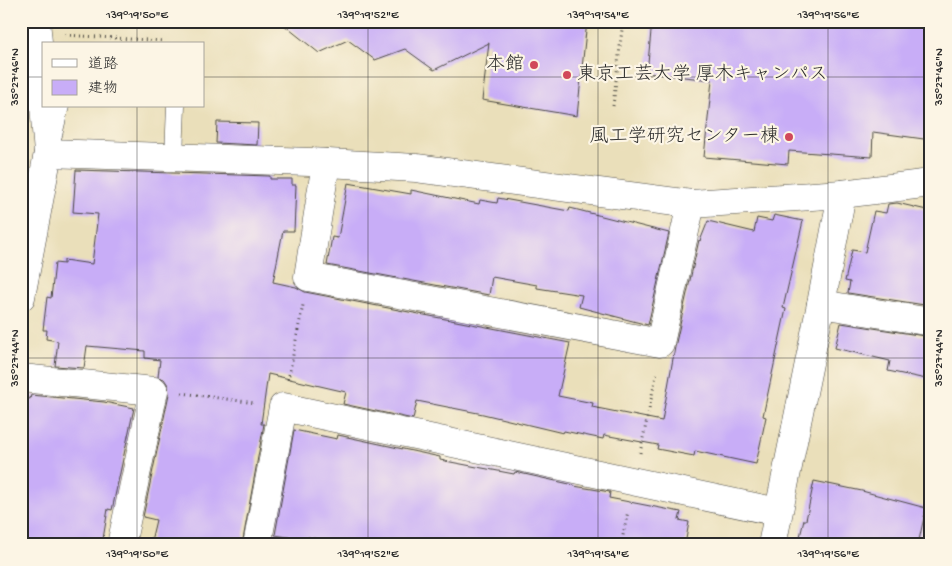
<svg xmlns="http://www.w3.org/2000/svg" width="952" height="566" viewBox="0 0 952 566" font-family="'Gochi Hand','Klee One',sans-serif">
<rect width="100%" height="100%" fill="#fcf5e5"/>
<filter id="ink" filterUnits="userSpaceOnUse"><feTurbulence type="fractalNoise" baseFrequency=".02" numOctaves="2"/><feDisplacementMap in="SourceGraphic" scale="10" xChannelSelector="R" yChannelSelector="G"/><feConvolveMatrix kernelMatrix="1 2 1 2 8 2 1 2 1" color-interpolation-filters="sRGB"/></filter>
<filter id="wash" filterUnits="userSpaceOnUse"><feTurbulence type="fractalNoise" baseFrequency=".0096" numOctaves="4" result="noise"/><feDisplacementMap in="SourceGraphic" scale="20" xChannelSelector="R" yChannelSelector="G"/><feGaussianBlur stdDeviation="1.12" result="paint"/><feColorMatrix in="noise" values="0 0 0 0 0 0 0 0 0 0 0 0 0 0 0 0 0 1.4 0 .05"/><feComposite in="paint" operator="in"/></filter>
<g filter="url(#wash)">
<rect width="100%" height="100%" fill="#eadfba"/>
<g id="blocks">
<g fill="#c8adf7">
<path d="M279,21H587L577,116L482,100L489,43L434,70L405,49L375,60L348,40L319,53Z"/>
<path d="M652,21H931V140L873,132L872,157L789,151L788,164L704,157L712,80L647,73Z"/>
<path d="M217,122L258,123L257,145L216,143Z"/>
<path d="M76,170L270,176V179H292V185H296L294,231H283L273,282L296,287L305,292L570,343L558,396L593,403L592,407L662,421L675,347L699,240L700,241L708,221L754,232L757,218L772,221L774,215L803,221L783,308L786,309L763,416L766,417L756,464L695,451L694,456L657,449L658,445L604,435L603,439L564,431L563,433L483,414L417,401L413,419L343,404L346,392L268,374L261,424H264L242,545H150L156,520L143,517L169,394L168,385L164,379L158,377L160,360L145,358V351L87,346L84,368L55,366L58,341L46,339L47,330H43L47,297L51,298L55,263L64,264V260L92,264L98,214L73,212Z"/>
<path d="M348,183L411,194V190L479,204L480,200L497,203L498,198L569,211L570,208L669,233L648,325L579,307L582,295L537,288V285L492,277L489,295L327,265L332,237L338,238Z"/>
<path d="M897,203L931,211V306L848,293L850,282L845,281L852,250L865,252L874,211L886,213L888,204Z"/>
<path d="M841,323L931,337V380L888,371L890,361L835,348Z"/>
<path d="M31,395L104,402L134,408L112,510L108,509L102,545H21V423L26,398L30,399Z"/>
<path d="M294,430L337,439L338,435L440,457V460L514,474L515,472L574,485V486L610,492L609,498L681,512L679,520L689,522L685,545H346L308,537L307,540L275,535Z"/>
<path d="M814,481L862,491L926,508L918,545H798L804,520H806Z"/>
</g>
</g>
</g>
<g filter="url(#ink)">
<use href="#blocks" fill-opacity="0" stroke="#484640" stroke-width="1"/>
<g fill="none" stroke-linecap="round" stroke-linejoin="round">
<defs>
<g id="service">
<path d="M53,135L60,106"/>
<path d="M174,156L176,106"/>
</g>
<g id="minor">
<path d="M36,21L44,105"/>
<path d="M48,153L310,162L416,168L691,204L842,194L931,183"/>
<path d="M326,163L308,277L660,343L691,204"/>
<path d="M21,297L48,153L44,106"/>
<path d="M821,304L931,322"/>
<path d="M21,378L154,391L121,545"/>
<path d="M257,545L283,407L778,512"/>
<path d="M772,545L821,304L842,194"/>
</g>
</defs>
<use href="#service" stroke="#484640" stroke-width="19"/>
<use href="#minor" stroke="#484640" stroke-width="29"/>
<g stroke="#484640" stroke-width="3" stroke-dasharray="1 4" stroke-linecap="butt">
<path d="M65,35L164,41"/>
<path d="M613,106L623,21"/>
<path d="M288,380L303,305"/>
<path d="M182,393L255,403"/>
<path d="M640,453L657,371"/>
<path d="M621,545L628,511"/>
</g>
<use href="#service" stroke="#fff" stroke-width="18"/>
<use href="#minor" stroke="#fff" stroke-width="28"/>
</g>
</g>
<path fill="none" stroke="#2b2b2b" stroke-width="1" stroke-opacity="0.45" d="M137,21V44M368,21V545M598,21V545M828,21V545M21,77H44M204,77H931M137,106V545M21,358H931"/>
<g fill="#d1495b" stroke="#fcf5e5" stroke-width="2">
<circle cx="534" cy="65" r="5"/>
<circle cx="567" cy="75" r="5"/>
<circle cx="789" cy="137" r="5"/>
</g>
<g text-anchor="middle" dominant-baseline="central" stroke-width="4.5" stroke-linejoin="round" paint-order="stroke">
<g font-size="19" fill="#2b2b2b" stroke="#fcf5e5" text-anchor="end">
<text x="524" y="65">本館</text>
<text x="577" y="75" text-anchor="start">東京工芸大学 厚木キャンパス</text>
<text x="779" y="137">風工学研究センター棟</text>
</g>
</g>
<rect width="952" height="566" fill="none" stroke="#fcf5e5" stroke-width="55"/>
<rect x="42" y="42" width="162" height="65" fill="#fcf5e5" stroke="#a8a49b"/>
<rect x="52" y="59" width="25" height="8" fill="#ffffff" stroke="#a8a49b"/>
<text x="88" y="68" font-size="15" fill="#2b2b2b">道路</text>
<rect x="52" y="80" width="25" height="15" fill="#c8adf7" stroke="#a8a49b"/>
<text x="88" y="92" font-size="15" fill="#2b2b2b">建物</text>
<rect x="28" y="28" width="896" height="510" fill="none" stroke="#2b2b2b" stroke-width="2"/>
<g font-size="12" text-anchor="middle" fill="#2b2b2b">
<text x="137" y="18">139°19'50"E</text>
<text x="368" y="18">139°19'52"E</text>
<text x="598" y="18">139°19'54"E</text>
<text x="828" y="18">139°19'56"E</text>
<text transform="translate(14 77) rotate(-90)" y="4">35°27'46"N</text>
<text transform="translate(938 77) rotate(-90)" y="4">35°27'46"N</text>
<text transform="translate(14 358) rotate(-90)" y="4">35°27'44"N</text>
<text transform="translate(938 358) rotate(-90)" y="4">35°27'44"N</text>
<text x="137" y="557">139°19'50"E</text>
<text x="368" y="557">139°19'52"E</text>
<text x="598" y="557">139°19'54"E</text>
<text x="828" y="557">139°19'56"E</text>
</g>
</svg>
